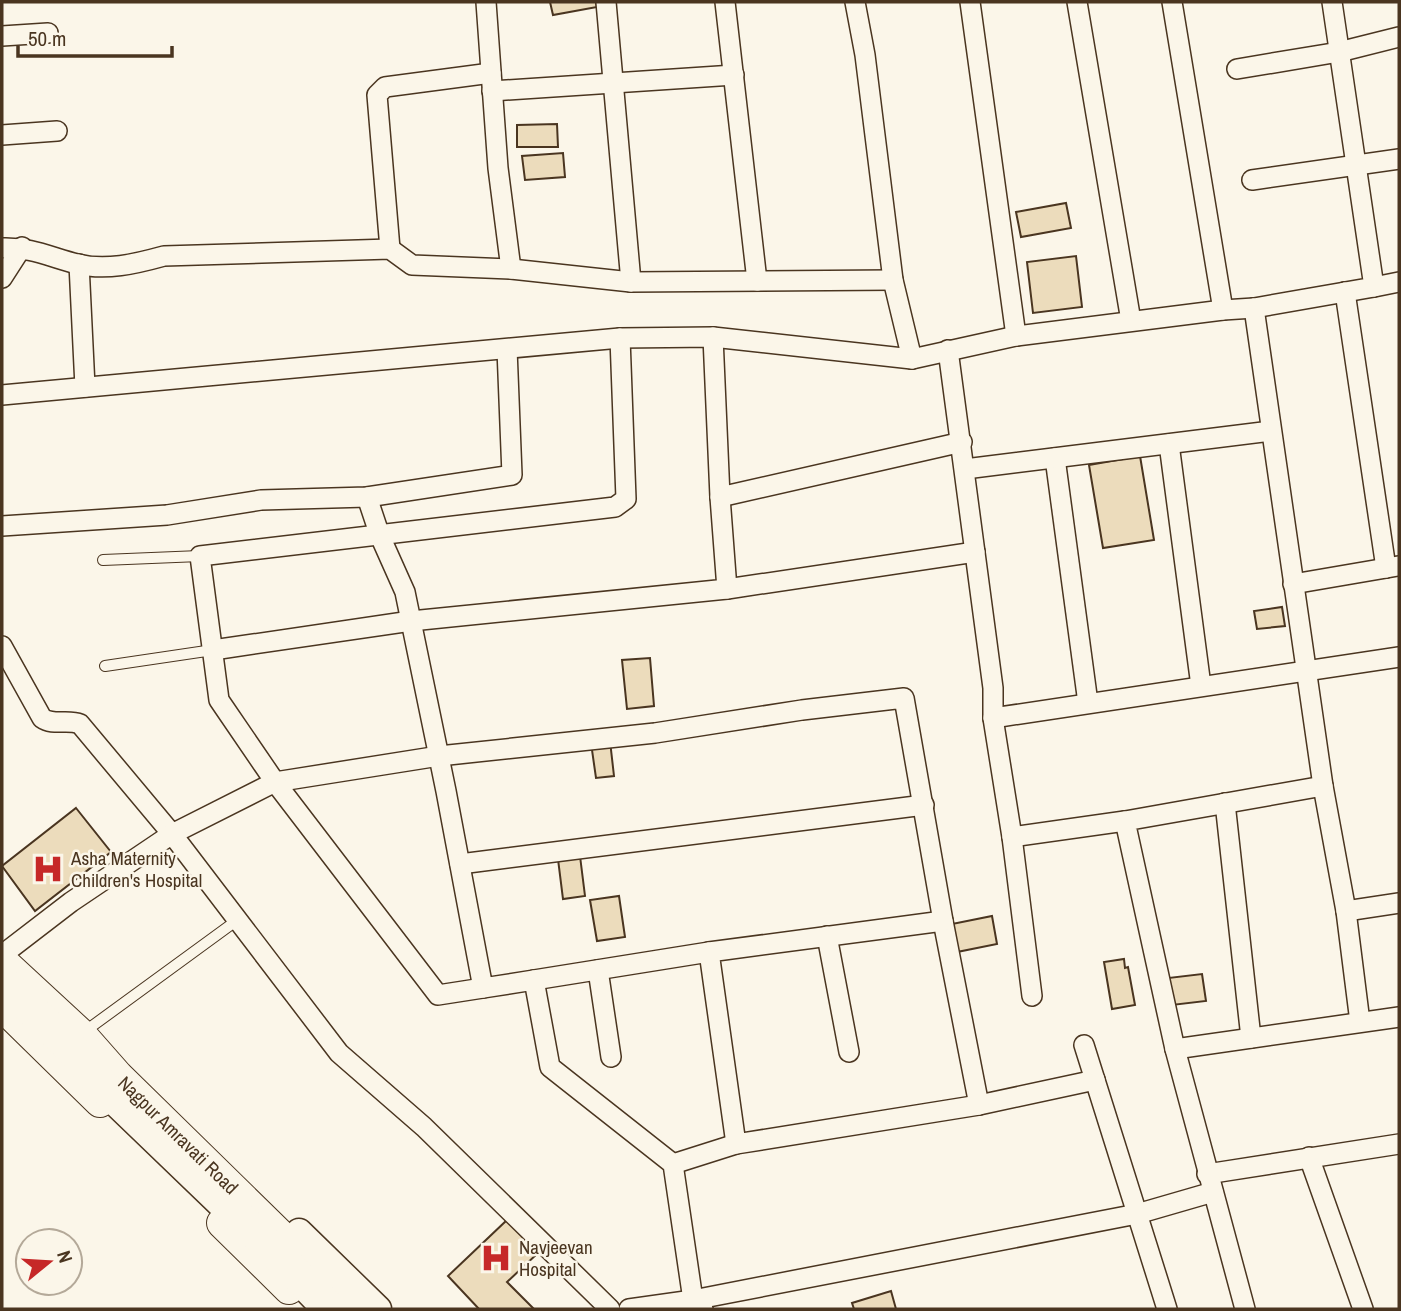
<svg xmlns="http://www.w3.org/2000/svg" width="1401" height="1311" viewBox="0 0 1401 1311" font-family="'Archivo Narrow',sans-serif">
<rect width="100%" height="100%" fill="#fbf6e9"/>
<g fill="#ecdcbc" stroke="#4a3520" stroke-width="2">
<path d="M550,2H596L597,7L553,15Z"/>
<path d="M557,124L558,147H517V125Z"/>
<path d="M563,153L565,177L525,180L522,156Z"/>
<path d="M1066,203L1071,228L1021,237L1016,212Z"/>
<path d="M1076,256L1082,307L1033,313L1027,262Z"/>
<path d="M1140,456L1154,540L1103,548L1089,465Z"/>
<path d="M1282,607L1285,626L1257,629L1254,611Z"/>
<path d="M650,658L654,706L627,709L622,660Z"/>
<path d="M610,741L614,776L596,778L591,743Z"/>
<path d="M76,808L111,852L35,911L2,866Z"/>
<path d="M580,856L585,896L563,899L558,859Z"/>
<path d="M619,896L625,937L597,941L590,900Z"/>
<path d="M992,916L997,944L957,952L952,924Z"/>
<path d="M1124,959L1125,968L1128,967L1135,1005L1112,1009L1104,962Z"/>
<path d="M1202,974L1206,1001L1172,1005L1168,978Z"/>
<path d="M507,1220L538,1253L507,1282L534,1309H479L448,1276Z"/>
<path d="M891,1291L896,1309H854L852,1303Z"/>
</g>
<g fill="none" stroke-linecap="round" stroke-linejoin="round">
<defs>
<g id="lane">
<path d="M103,560L200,556"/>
<path d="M105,666L213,650"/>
<path d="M84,1032L236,921"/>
</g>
<g id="street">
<path d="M486,2L498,168L511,269"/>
<path d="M606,2L631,282"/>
<path d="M725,2L757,281"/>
<path d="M855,2L865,55L893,280L912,359"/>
<path d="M970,2L1016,336"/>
<path d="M1077,2L1131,321"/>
<path d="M1172,2L1223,310"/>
<path d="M2,36L48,33"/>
<path d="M1237,69L1339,52L1399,37"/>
<path d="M492,91L734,75"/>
<path d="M2,135L57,131"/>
<path d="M1252,180L1399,159"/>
<path d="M2,248C30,247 50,257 77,264C106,271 135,264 164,256L390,249L412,265L511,269L631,282L893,280"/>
<path d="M390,249L377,95L385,87L491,73"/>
<path d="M79,264L85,387"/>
<path d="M2,278L22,247"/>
<path d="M1374,287L1399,282"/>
<path d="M1345,292L1386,568"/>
<path d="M1254,308L1323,786"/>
<path d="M620,338L626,499L615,507L200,556L219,700L275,782L439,756L655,733L802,710L904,698L943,921L979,1105L1095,1080"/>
<path d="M948,350L993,688V718L1012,837L1032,996"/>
<path d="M2,395L620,338L713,337L912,359L1016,336L1223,310L1254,308L1374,287L1332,2"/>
<path d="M1169,444L1201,686"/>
<path d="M1055,458L1088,703"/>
<path d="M965,469L1271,431"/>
<path d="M367,497L380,536L405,592L446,791L483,988L534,980L550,1067L673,1164L693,1300L703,1309"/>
<path d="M720,497L962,442"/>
<path d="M2,526L167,515L261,500L367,497L512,475L507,349"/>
<path d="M1293,584L1398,566"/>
<path d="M727,589L975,552"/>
<path d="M2,646L42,718C53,726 68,719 80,724L172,834L275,782L438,995L483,988"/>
<path d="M213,650L411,621L727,589L720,497L713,337"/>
<path d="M993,718L1399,657"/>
<path d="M1225,803L1251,1038"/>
<path d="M1012,837L1125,821"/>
<path d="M460,864L924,805"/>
<path d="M1346,911L1399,903"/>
<path d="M943,921L709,952L736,1144L979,1105"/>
<path d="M827,936L849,1052"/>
<path d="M2,955L71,902L172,834L339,1053L424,1127L610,1309"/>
<path d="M598,970L611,1057"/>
<path d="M534,980L709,952"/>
<path d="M1084,1045L1167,1309"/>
<path d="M1175,1049L1125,821L1323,786L1346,911L1360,1022"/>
<path d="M1309,1157L1363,1309"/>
<path d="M673,1164L736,1144"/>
<path d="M1207,1174L1399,1144"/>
<path d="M629,1309L693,1300L1137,1214L1213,1192"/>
<path d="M1245,1309L1175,1049L1399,1017"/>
</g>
<path id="secondary" d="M299,1232L378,1309"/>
<g id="primary">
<path id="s1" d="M2,961L81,1034L118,1076L356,1309"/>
<path d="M2,1006L100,1102"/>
<path d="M222,1223L289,1289"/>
</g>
<path id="highway" d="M2,981L68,1045L105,1088L268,1245L330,1309"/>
</defs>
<use href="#lane" stroke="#4a3520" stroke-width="12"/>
<use href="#street" stroke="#4a3520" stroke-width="22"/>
<use href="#secondary" stroke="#4a3520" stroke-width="29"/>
<use href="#primary" stroke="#4a3520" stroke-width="32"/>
<use href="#highway" stroke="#4a3520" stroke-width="36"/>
<use href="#lane" stroke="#fbf6e9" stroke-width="10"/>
<use href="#street" stroke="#fbf6e9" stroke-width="19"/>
<use href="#secondary" stroke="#fbf6e9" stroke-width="26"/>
<use href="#primary" stroke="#fbf6e9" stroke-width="30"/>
<use href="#highway" stroke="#fbf6e9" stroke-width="33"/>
</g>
<defs>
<symbol id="hospital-bare" viewBox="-9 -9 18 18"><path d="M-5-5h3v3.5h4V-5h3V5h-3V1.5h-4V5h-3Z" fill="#c62828" stroke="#fbf6e9" stroke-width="2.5" paint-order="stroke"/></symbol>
</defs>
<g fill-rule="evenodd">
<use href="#hospital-bare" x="26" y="847" width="44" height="44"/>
<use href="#hospital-bare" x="474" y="1236" width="44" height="44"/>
</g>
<g text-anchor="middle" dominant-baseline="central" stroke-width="5" stroke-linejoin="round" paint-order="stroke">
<g font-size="19" fill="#4a3520" stroke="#fbf6e9" text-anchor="start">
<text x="71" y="858">Asha Maternity<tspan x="71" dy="22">Children's Hospital</tspan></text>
<text x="519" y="1247">Navjeevan<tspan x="519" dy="22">Hospital</tspan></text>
</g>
<g font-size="19" fill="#4a3520" stroke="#fbf6e9">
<text stroke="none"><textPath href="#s1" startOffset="248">Nagpur Amravati Road</textPath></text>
</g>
</g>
<rect width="1401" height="1311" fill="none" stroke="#4a3520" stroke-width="7"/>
<g transform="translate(49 1262) rotate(72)"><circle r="33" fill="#fbf6e9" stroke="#b4a999" stroke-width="2"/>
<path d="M0-5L12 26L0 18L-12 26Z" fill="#c62828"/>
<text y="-10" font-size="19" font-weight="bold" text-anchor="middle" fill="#4a3520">N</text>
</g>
<path d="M18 46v10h154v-10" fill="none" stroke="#4a3520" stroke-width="3.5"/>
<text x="28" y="46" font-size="21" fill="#4a3520" stroke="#fbf6e9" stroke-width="5" paint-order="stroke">50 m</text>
</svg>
